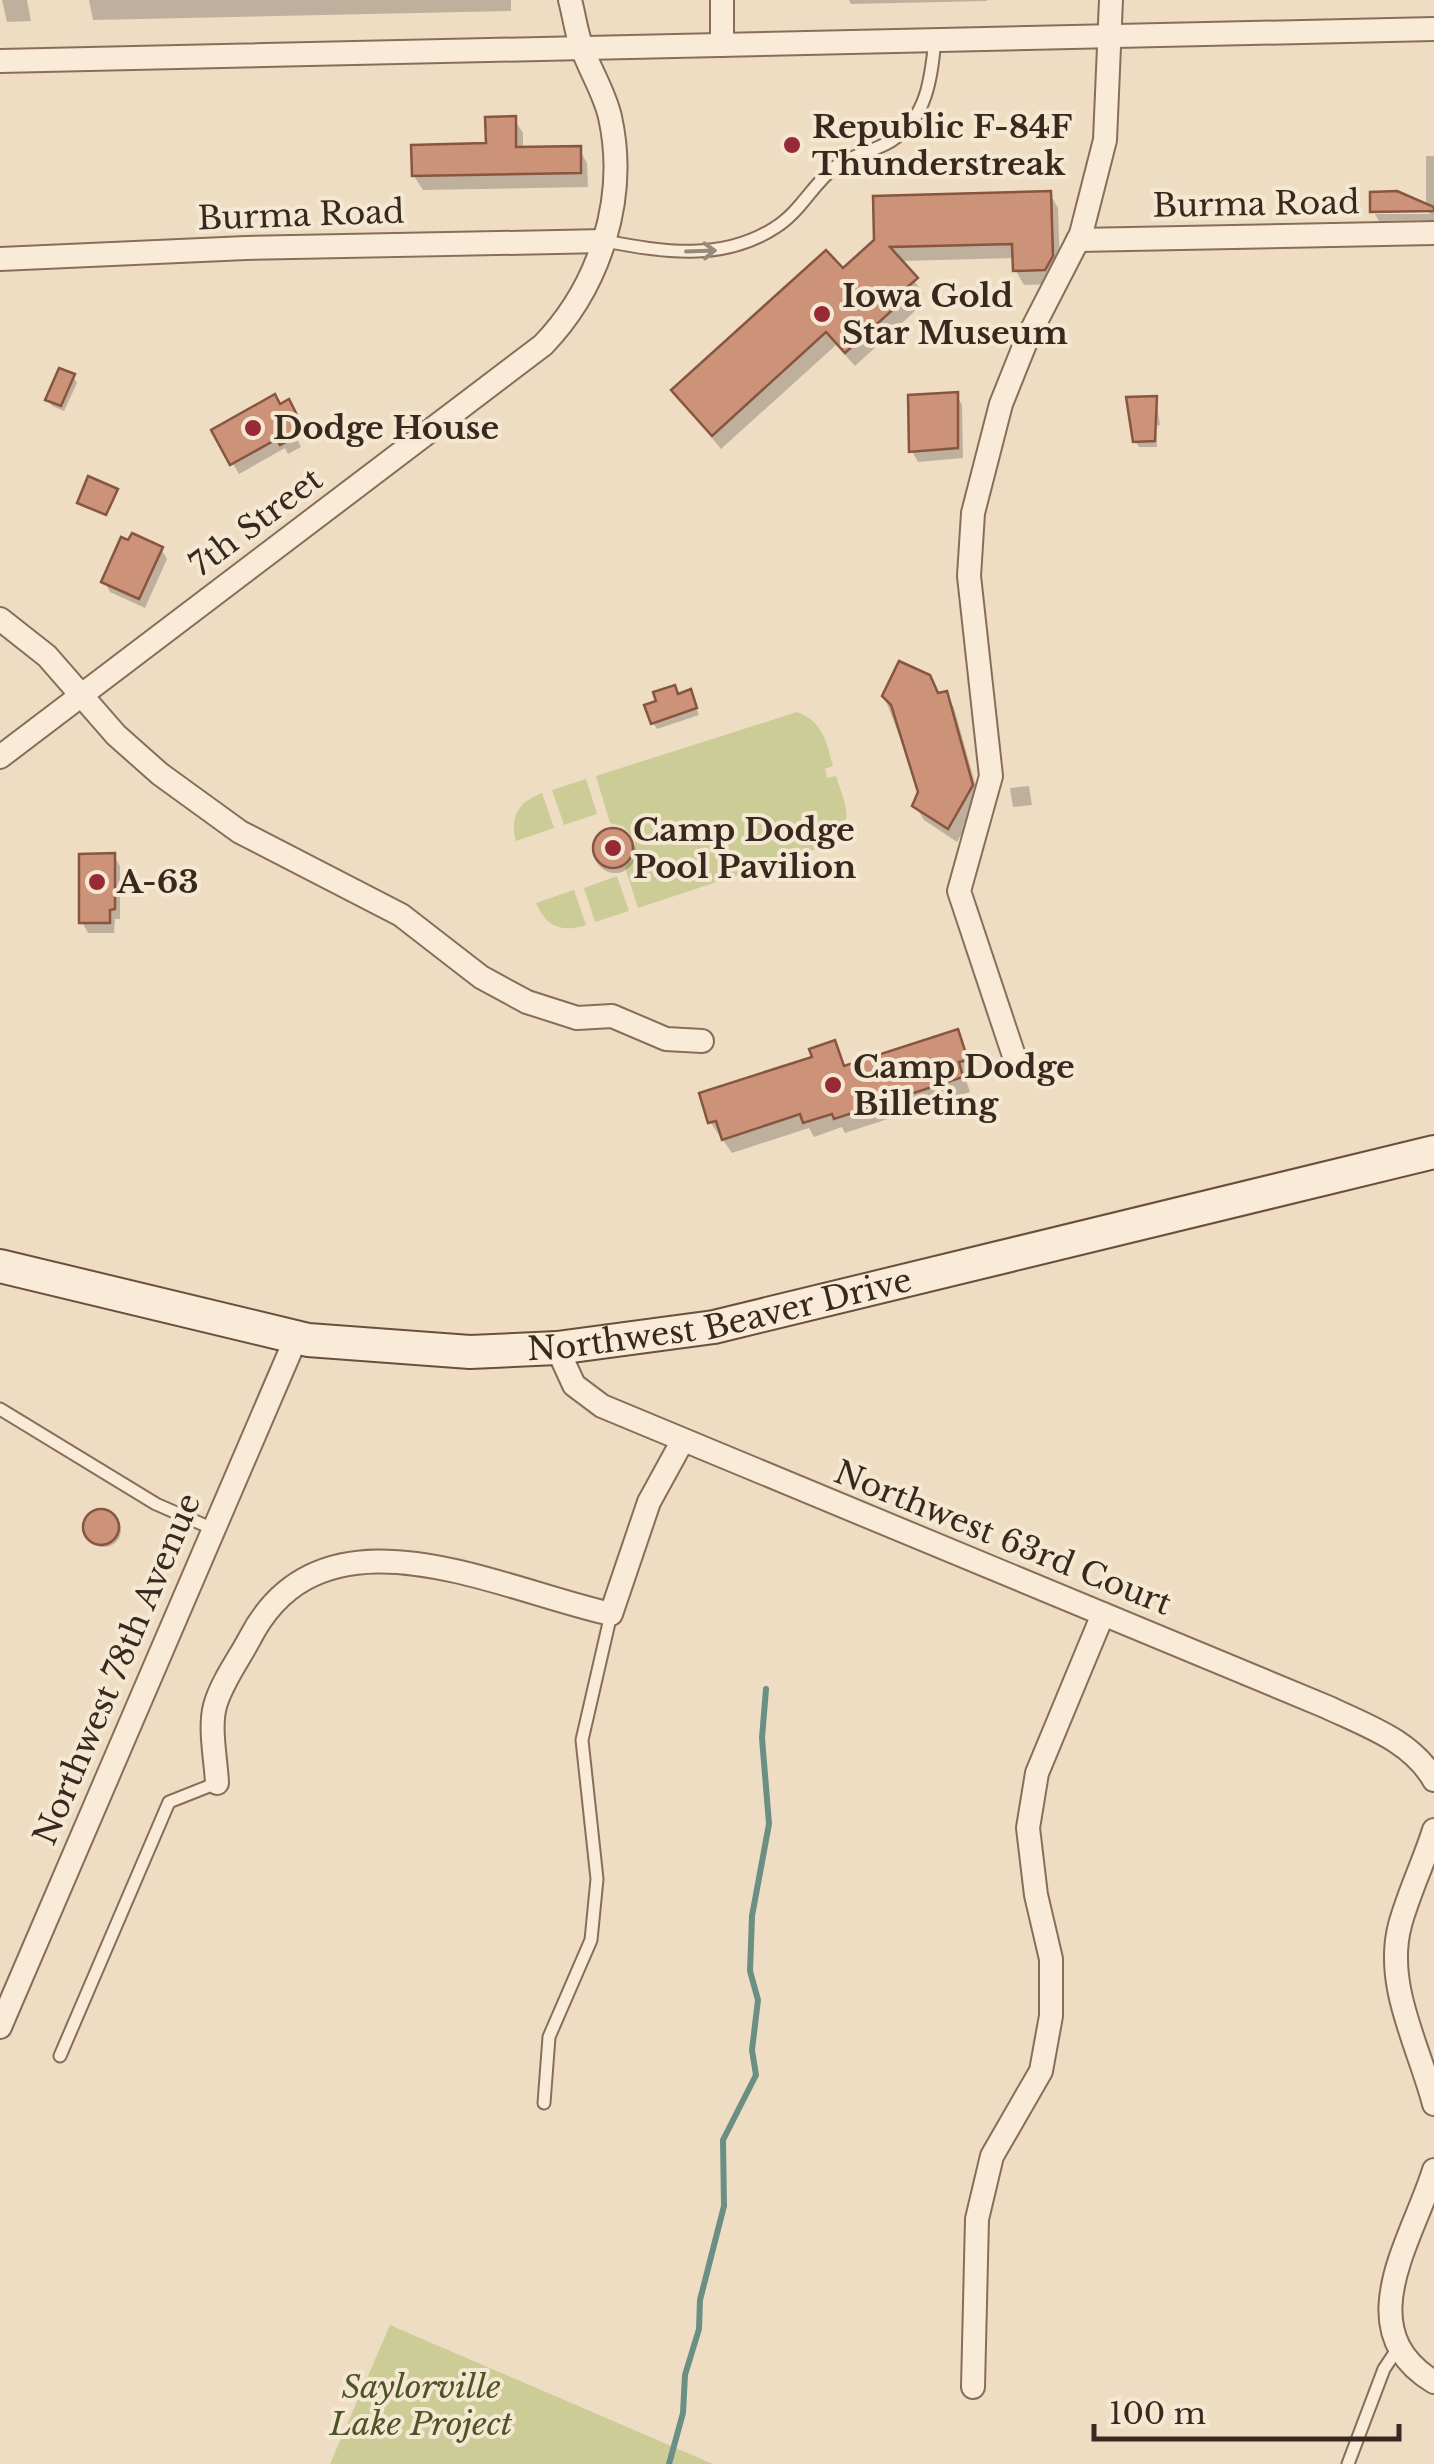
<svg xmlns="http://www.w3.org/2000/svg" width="1434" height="2464" viewBox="0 0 1434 2464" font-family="'Libre Baskerville',serif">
<rect width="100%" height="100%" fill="#eeddc3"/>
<g fill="#cccc97">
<path d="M797,712C823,722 826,741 833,766L825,769L827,778L836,776C845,803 857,826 829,845L638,908L625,867L634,858L635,840L623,826L610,823L596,776Z"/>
<path d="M586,779L597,814L564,825L552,790Z"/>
<path d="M542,793L554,828L516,841C509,816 519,802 542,793Z"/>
<path d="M617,876L629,911L595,922L584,888Z"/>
<path d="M574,890L586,925C562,933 546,927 536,903Z"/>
<path d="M390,2325L713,2464H330Z"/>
</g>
<g fill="#0003">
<path d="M2,0H27L31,21L7,22Z"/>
<path d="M89,0H511V11L93,20Z"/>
<path d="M849,0H987V1L851,4Z"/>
<path d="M514,119L523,133V150L579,149L587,163L588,187L423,190L414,176L489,146Z"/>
<path d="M1426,156H1434V220L1379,221L1375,214H1430L1425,209L1373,211L1372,194H1397L1426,206Z"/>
<path d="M1050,194L1058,208L1060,271L1053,284L1024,285L1016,271L1015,258L899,261L924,294L912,305L915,311L855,366L836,345L721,449L674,391L843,271L877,241Z"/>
<path d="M73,376L77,383L64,411L52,406L48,399Z"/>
<path d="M956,394L962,405L963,458L918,462L912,451Z"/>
<path d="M1156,398L1160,425L1156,426L1157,447H1139L1135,441Z"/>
<path d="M288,403L305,434L297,439L301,447L288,454L285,448L239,474L214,431Z"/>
<path d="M161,549L167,559L145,608L110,592L104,581Z"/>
<path d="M946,694L954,708L980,801L957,842L924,820L915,806L921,792L884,696Z"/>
<path d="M679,696L693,698L699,715L657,729L653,723Z"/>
<path d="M1029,786L1032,805L1013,807L1010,788Z"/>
<circle cx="615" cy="852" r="21"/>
<path d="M114,856L120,866V919H115L114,933H88L82,922Z"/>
<path d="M957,1032L974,1074L965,1077L970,1092L845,1133L842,1127L814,1137L809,1128L732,1153L710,1122L834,1043L846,1068Z"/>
<circle cx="104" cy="1530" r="17"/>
</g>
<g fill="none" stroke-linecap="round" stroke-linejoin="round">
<path stroke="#6c8f83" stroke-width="6" d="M669,2464L683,2413L685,2375L699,2329L700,2300L724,2206L723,2140L756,2075L752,2050L758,2000L750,1971L752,1916L769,1824L762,1738L766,1689"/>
</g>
<g fill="#cc9379" stroke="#875540" stroke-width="2.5">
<path d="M516,116V147L581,146V173L412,176L411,145L486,143L485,117Z"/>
<path d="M1051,191L1053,256L1045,270L1013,271L1012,244L890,247L918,278L904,290L909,295L845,353L826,332L712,436L671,390L826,250L843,268L874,240L873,196Z"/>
<path d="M1397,191L1434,207V211L1370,212V192Z"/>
<path d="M59,368L75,374L61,406L45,400Z"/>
<path d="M958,392V448L909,452L908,395Z"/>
<path d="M275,394L280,404L289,399L301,423L293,427L297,436L280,445L277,439L230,465L211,430Z"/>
<path d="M1157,396L1155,441L1133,442L1126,397Z"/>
<path d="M88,476L118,489L106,515L77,503Z"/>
<path d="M132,533L163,547L139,599L101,582L121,537L128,540Z"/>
<path d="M899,661L930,675L938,693L947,691L973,785L948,829L912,806L918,792L891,705L882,696Z"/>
<path d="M675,685L678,694L691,689L697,708L651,724L644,705L656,701L653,692Z"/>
<circle cx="613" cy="848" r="20"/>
<path d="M115,853V909L110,910V923H79V854Z"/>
<path d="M958,1029L968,1060L959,1062L963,1077L834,1119L832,1114L803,1123L800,1114L722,1140L716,1121L708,1123L699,1093L812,1057L809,1049L835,1040L844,1066Z"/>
<circle cx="101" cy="1527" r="18"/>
</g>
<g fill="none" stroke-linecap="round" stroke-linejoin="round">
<defs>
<g id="service">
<path d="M605,241C663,252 723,262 776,227C800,212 813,184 835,167C851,155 873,152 891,141C927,118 931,79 935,40"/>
<path d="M0,1409L156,1504L211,1528"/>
<path d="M60,2056L169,1802L217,1783"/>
<path d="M544,2103L549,2037L591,1940L597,1879L582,1740L611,1614"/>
<path d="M1348,2464L1384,2369L1398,2348"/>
</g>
<g id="minor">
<path d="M722,45V0"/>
<path d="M0,61L1434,29"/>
<path d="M1078,240L1434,233"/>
<path d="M0,259L246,248L605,241"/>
<path d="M0,619L47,656L116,735L160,774L240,832L401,915L481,977L527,1002L577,1018L612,1016L666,1039L702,1041"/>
<path d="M0,757L543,345C600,286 628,198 610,117C604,91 589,69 581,45C576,31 574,15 570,0"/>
<path d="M1015,1059L959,891L991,776L969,576L973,513L1001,404L1027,339L1081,234L1105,140L1111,0"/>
<path d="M557,1348L574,1385L602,1406L1327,1707C1367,1726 1412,1741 1434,1780"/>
<path d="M217,1783C216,1760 209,1728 215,1706C221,1683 239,1659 250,1638C323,1497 497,1589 611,1614L649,1502L683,1440"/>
<path d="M1434,1830C1424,1862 1409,1892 1400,1925C1384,1985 1419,2046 1434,2104"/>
<path d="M0,2027L296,1338"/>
<path d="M1434,2170C1412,2241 1348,2330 1434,2382"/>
<path d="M973,2387L977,2219L992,2156L1041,2071L1051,2016V1959L1036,1895L1028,1828L1037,1773L1103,1614"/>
</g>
<g id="secondary">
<path id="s1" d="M0,1266L308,1340L470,1352L557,1348L714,1327L1434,1152"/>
</g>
</defs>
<use href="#service" stroke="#886e5a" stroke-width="15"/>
<use href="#minor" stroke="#886e5a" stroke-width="26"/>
<use href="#secondary" stroke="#6a4f3d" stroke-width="36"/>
<use href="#service" stroke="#f9ebd7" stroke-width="11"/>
<use href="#minor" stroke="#f9ebd7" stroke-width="22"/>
<use href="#secondary" stroke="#f9ebd7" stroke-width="32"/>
</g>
<defs><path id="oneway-shaft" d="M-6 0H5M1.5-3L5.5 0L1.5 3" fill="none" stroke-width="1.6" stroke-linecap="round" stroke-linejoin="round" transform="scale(2.5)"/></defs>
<use stroke="#988a7a" href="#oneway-shaft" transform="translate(701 251) rotate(-2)"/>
<g fill="#972a37" stroke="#f5e8d3" stroke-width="4">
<circle cx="792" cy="145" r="10"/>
<circle cx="822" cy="314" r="10"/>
<circle cx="253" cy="428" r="10"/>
<circle cx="613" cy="848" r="10"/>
<circle cx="97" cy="882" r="10"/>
<circle cx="833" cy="1085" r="10"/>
</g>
<g text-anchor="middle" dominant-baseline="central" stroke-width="8" stroke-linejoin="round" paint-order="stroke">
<g font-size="32" font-weight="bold" fill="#38281e" stroke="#f5e8d3" text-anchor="start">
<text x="812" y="127">Republic F-84F<tspan x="812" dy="37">Thunderstreak</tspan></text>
<text x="842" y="296">Iowa Gold<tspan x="842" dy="37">Star Museum</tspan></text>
<text x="273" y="428">Dodge House</text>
<text x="633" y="830">Camp Dodge<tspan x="633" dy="37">Pool Pavilion</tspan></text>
<text x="117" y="882">A-63</text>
<text x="853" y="1067">Camp Dodge<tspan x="853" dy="37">Billeting</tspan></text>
</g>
<g font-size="32" fill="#38281e" stroke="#f5e8d3">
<text transform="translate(1256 204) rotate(-1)">Burma Road</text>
<text transform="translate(301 215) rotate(-2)">Burma Road</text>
<text transform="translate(256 522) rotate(-37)">7th Street</text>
<text stroke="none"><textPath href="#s1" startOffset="732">Northwest Beaver Drive</textPath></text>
<text transform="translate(1003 1538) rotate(22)">Northwest 63rd Court</text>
<text transform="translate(117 1669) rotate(-67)">Northwest 78th Avenue</text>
</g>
<g font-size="32" font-style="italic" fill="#4e5425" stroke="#f5e8d3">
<text x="421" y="2387">Saylorville<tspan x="421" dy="37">Lake Project</tspan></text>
</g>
</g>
<path d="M1094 2424v15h305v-15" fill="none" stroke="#38281e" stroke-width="5"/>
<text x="1109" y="2424" font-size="30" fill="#38281e" stroke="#f5e8d3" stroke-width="8" paint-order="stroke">100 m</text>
</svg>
